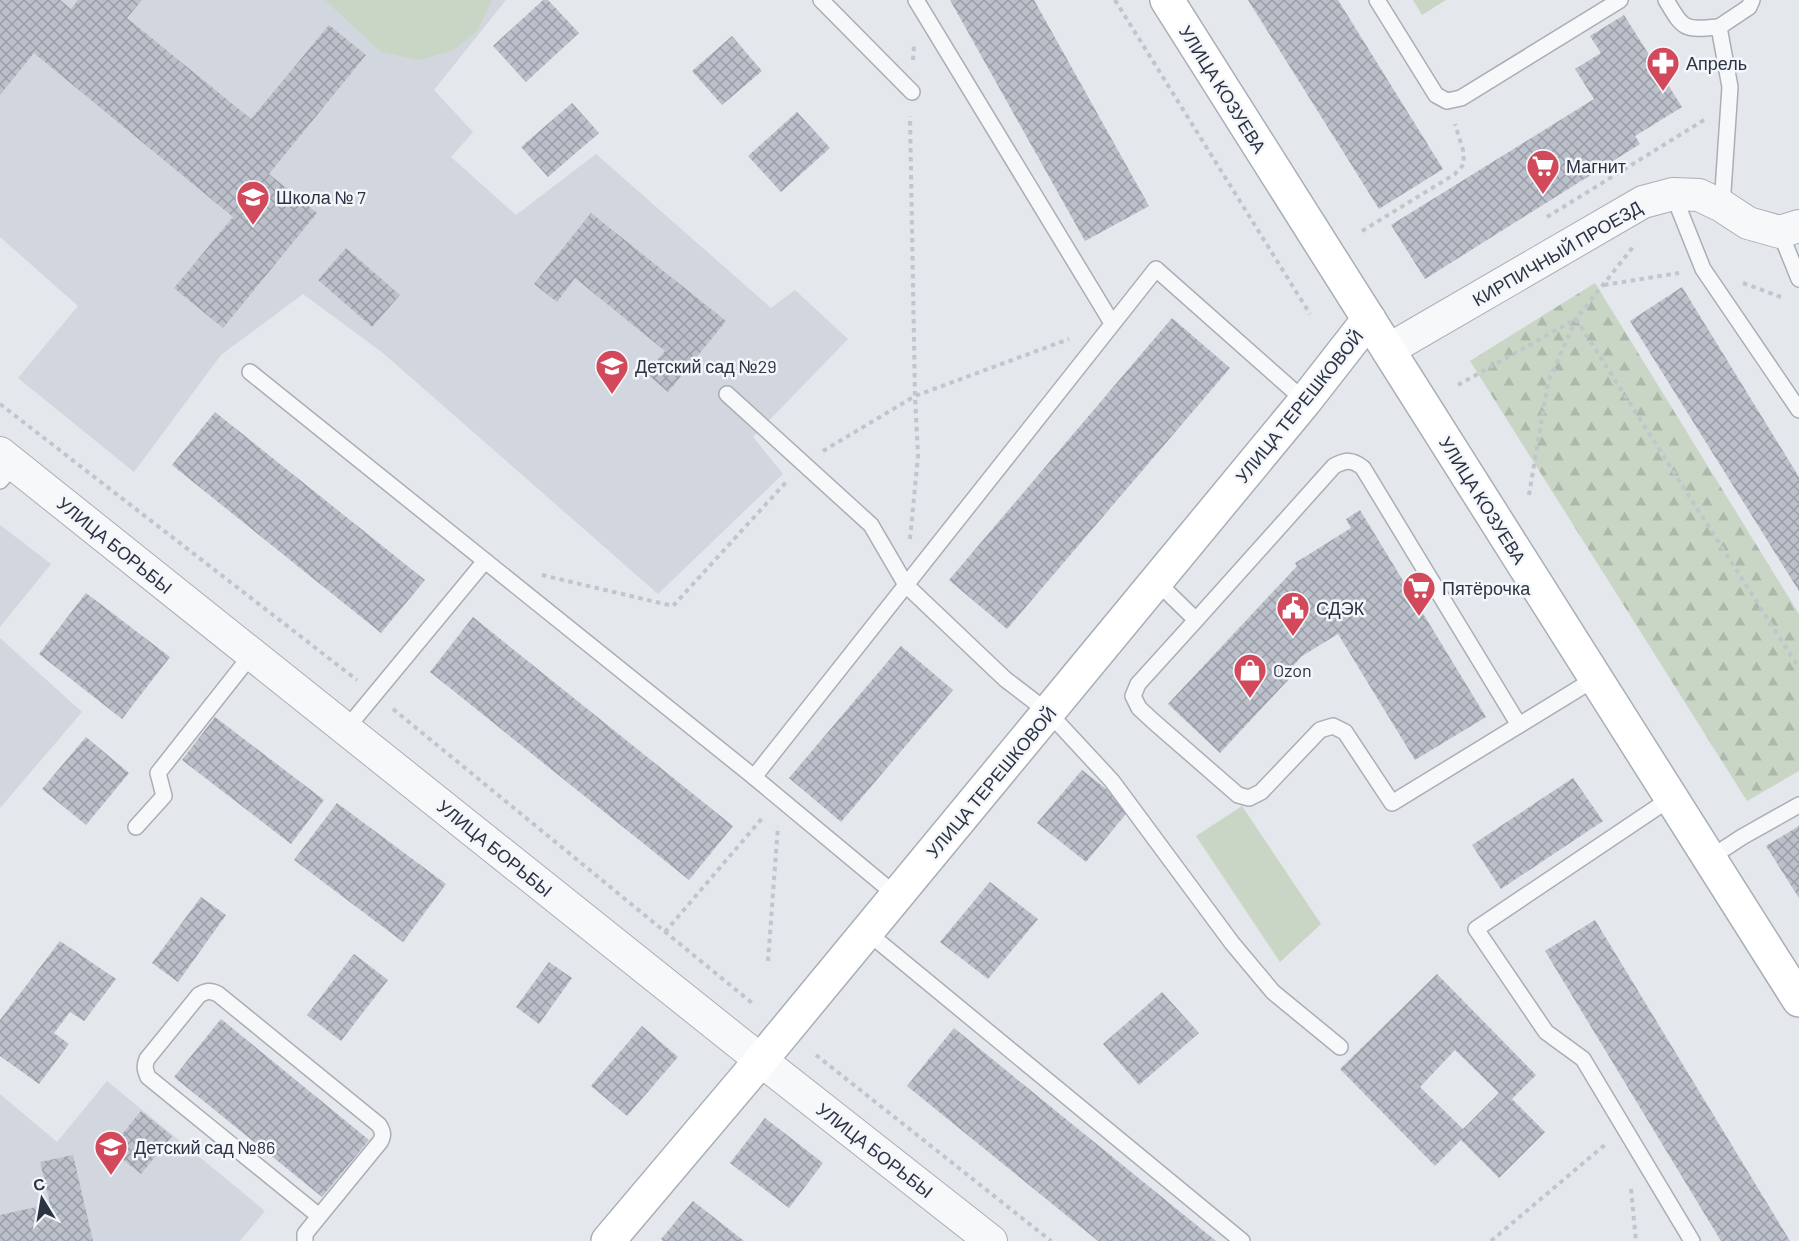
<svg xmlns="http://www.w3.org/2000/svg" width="1799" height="1241" viewBox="0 0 1799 1241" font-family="Barlow,sans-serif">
<defs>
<pattern id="forest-firs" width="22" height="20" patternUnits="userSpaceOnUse" patternTransform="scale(1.5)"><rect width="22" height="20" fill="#c9d6c5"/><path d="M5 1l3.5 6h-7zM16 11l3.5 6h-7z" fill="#adb8ab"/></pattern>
<pattern id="building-cross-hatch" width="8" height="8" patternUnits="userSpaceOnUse" patternTransform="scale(1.5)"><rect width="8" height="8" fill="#bbc0ca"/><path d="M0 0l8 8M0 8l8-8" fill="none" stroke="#989da6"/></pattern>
</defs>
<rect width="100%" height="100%" fill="#e4e7ec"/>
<g fill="#d2d6de">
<path d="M0,0H506L434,90L473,132L451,157L516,215L596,154L771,308L795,290L848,339L753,437L783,474L658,594L383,353L303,294L221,355L134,472L18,378L78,306L0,237Z"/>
<path d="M0,525L51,564L0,627Z"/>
<path d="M0,638L82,712L0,808Z"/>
<path d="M107,1081L265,1211L240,1241H0V1094L57,1142Z"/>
</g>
<path fill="url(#forest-firs)" d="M1595,283L1799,614V771L1747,801L1470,361Z"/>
<g fill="#c9d6c5">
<path d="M325,0H492V1L476,32L452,51L418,60L381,52Z"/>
<path d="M1413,0H1446L1422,15Z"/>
<path d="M1242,806L1321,924L1280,962L1196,836Z"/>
</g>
<g fill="url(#building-cross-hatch)" fill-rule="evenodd">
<path d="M0,0H60L71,9L78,0H142L127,18L251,119L329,25L366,55L269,174L317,213L223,328L174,288L233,217L34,53L0,95Z"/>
<path d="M543,0H548L579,33L526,82L493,46Z"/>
<path d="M950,0H1034L1149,206L1085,241Z"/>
<path d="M1248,0H1338L1443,169L1379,209Z"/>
<path d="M1624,15L1682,107L1635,136L1640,144L1425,279L1391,225L1594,99L1575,69L1601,53L1590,36Z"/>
<path d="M732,36L762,71L722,105L692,71Z"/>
<path d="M572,103L599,133L548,177L521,147Z"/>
<path d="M797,112L830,148L781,192L748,156Z"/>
<path d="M591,213L726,321L668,392L646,373L665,351L575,278L557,302L534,284Z"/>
<path d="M346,248L400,295L372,327L318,280Z"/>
<path d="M1682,287L1799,477V591L1630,321Z"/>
<path d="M1172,318L1230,368L1007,629L949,580Z"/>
<path d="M215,412L425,580L381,633L172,465Z"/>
<path d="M1360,510L1486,717L1415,760L1338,634L1302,656L1285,675L1289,679L1220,753L1168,704L1297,566L1295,563L1351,528L1346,519Z"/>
<path d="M86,593L170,657L122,719L39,654Z"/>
<path d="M473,617L733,826L689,880L430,672Z"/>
<path d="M901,646L953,690L841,822L789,778Z"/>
<path d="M215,717L324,800L291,844L182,760Z"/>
<path d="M86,737L129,773L86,825L42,789Z"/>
<path d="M1082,770L1131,808L1086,862L1037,823Z"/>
<path d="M1573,778L1603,821L1501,889L1472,845Z"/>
<path d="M337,803L446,884L403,942L294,860Z"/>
<path d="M1799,826V898L1766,846Z"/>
<path d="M990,882L1038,919L988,979L940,942Z"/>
<path d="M201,897L226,915L178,982L152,963Z"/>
<path d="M1595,920L1790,1241H1721L1545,951Z"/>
<path d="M60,941L116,979L84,1021L70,1012L54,1033L69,1044L39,1084L0,1056V1020Z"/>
<path d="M354,954L388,980L341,1041L307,1015Z"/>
<path d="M549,962L572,978L539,1024L516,1007Z"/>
<path d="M1437,974L1536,1075L1512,1099L1545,1132L1499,1178L1461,1140L1435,1166L1340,1069ZM1455,1050L1499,1093L1463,1129L1420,1087Z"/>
<path d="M1162,992L1199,1033L1139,1085L1103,1044Z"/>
<path d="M221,1019L369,1140L322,1197L174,1077Z"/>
<path d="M642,1026L678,1057L627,1116L591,1086Z"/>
<path d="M954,1028L1216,1241H1098L907,1086Z"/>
<path d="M141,1111L172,1136L141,1174L110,1149Z"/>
<path d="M765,1118L823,1163L789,1208L730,1163Z"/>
<path d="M73,1155L93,1241H0V1215L50,1204L40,1162Z"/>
<path d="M693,1201L744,1241H663L661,1239Z"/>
</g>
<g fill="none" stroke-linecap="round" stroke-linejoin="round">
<defs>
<g id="lane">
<path d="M821,0L912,92"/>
<path d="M916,0L1112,323"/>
<path d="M1377,0L1436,95L1447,101L1461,98L1620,0"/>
<path d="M1666,0C1684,30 1683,30 1719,27"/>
<path d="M1673,194L1703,269L1799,410"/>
<path d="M1722,206L1730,87L1719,27L1749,7L1752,0"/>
<path d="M1780,232L1799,279"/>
<path d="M250,372L754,777"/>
<path d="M727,394L871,525L906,585L1005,679L1048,712L1112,781L1232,943L1273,992L1340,1047"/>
<path d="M0,481L15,464"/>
<path d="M1156,581L1196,620L1138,684L1133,696L1139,708L1153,721L1238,795L1249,798L1261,792L1320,730L1333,726L1345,732L1392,803L1596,678"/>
<path d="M1196,620L1334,466C1346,460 1352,459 1363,468L1519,725"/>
<path d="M346,729L485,561"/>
<path d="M1671,798L1476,929L1546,1032L1583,1059L1692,1241"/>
<path d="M136,827L164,796L158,773L252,654"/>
<path d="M1710,858L1742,837L1799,805"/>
<path d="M897,896L754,777L1156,269L1305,401"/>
<path d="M867,932L1242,1241"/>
<path d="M305,1241V1234L308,1230L380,1142C384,1135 383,1132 379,1125L218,994C210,990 206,991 199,995L147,1059C144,1066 145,1070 148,1077L319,1216"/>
</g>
<g id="street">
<path d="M1388,350L1643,202L1673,194L1699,195L1722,206L1748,223L1780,232L1799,226"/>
<path d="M0,453L739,1043L991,1241"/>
</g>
<g id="secondary">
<path d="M1167,0L1799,1000"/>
<path d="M608,1241L761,1060L1305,401L1369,319"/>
</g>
</defs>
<use href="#lane" stroke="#a9aeb7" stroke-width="18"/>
<use href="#street" stroke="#a9aeb7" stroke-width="34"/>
<use href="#secondary" stroke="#a9aeb7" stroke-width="36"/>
<g stroke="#c2c5cb" stroke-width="4" stroke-dasharray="4.5 4.5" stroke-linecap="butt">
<path d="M1115,0L1310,314"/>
<path d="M913,60L914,44"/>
<path d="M1547,217L1704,120"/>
<path d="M1362,231L1455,174L1464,164L1463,150L1455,124"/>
<path d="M1743,283L1781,297"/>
<path d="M1604,285L1679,273"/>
<path d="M1458,385L1576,319L1799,668"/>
<path d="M0,404L357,680"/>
<path d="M823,451L915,396L1069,339"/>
<path d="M1529,495L1548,382L1576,319L1633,247"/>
<path d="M910,539L918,456L915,396L910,116"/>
<path d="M542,575L673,606L788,480"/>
<path d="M393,709L752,1003"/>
<path d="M665,932L764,816"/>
<path d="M768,961L778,826"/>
<path d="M816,1055L1051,1241"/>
<path d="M1631,1189L1636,1241"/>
<path d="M1491,1241L1607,1143"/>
</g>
<use href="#lane" stroke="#f7f8fa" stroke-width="15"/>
<use href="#street" stroke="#f7f8fa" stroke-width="32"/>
<use href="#secondary" stroke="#fff" stroke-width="33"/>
</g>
<defs>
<symbol id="pharmacy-pin" viewBox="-11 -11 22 30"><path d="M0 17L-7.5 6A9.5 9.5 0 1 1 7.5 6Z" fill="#d1495b" stroke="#f4f6f9"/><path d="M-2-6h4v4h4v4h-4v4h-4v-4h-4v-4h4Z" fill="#fff"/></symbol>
<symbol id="supermarket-pin" viewBox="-11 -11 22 30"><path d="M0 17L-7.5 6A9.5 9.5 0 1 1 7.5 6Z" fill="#d1495b" stroke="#f4f6f9"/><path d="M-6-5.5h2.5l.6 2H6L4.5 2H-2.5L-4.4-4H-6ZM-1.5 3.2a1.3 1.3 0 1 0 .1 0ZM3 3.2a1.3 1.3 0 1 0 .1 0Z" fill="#fff"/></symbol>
<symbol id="school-pin" viewBox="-11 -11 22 30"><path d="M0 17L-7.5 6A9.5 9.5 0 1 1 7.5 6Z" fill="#d1495b" stroke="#f4f6f9"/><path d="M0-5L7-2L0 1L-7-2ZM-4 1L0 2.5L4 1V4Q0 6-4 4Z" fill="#fff"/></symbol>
<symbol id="civic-pin" viewBox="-11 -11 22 30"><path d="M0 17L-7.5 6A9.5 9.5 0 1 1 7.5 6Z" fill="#d1495b" stroke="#f4f6f9"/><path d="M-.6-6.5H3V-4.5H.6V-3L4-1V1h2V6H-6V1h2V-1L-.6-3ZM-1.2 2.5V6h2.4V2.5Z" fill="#fff"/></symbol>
<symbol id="shop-pin" viewBox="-11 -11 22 30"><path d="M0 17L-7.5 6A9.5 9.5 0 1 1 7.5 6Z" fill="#d1495b" stroke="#f4f6f9"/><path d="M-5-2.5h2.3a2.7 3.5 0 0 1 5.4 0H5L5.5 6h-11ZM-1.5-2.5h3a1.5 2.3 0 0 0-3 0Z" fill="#fff"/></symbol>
</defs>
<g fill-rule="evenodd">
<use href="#pharmacy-pin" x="1644" y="44" width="38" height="52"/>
<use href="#supermarket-pin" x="1524" y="147" width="38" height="52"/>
<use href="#school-pin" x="234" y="178" width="38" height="52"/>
<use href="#school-pin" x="593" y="347" width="38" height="52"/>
<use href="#supermarket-pin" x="1400" y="569" width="38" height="52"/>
<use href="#civic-pin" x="1274" y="589" width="38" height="52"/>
<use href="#shop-pin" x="1231" y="651" width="38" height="52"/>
<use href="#school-pin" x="92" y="1128" width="38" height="52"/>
</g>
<g text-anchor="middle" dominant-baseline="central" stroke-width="5" stroke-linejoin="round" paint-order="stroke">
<g font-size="18" fill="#2b3445" stroke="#f4f6f9" text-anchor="start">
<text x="1686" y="63">Апрель</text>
<text x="1566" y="166">Магнит</text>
<text x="276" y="197">Школа № 7</text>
<text x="635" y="366">Детский сад №29</text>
<text x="1442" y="588">Пятёрочка</text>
<text x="1316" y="608">СДЭК</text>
<text x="1273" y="670">Ozon</text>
<text x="134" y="1147">Детский сад №86</text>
</g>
<g font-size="18" fill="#2b3445" stroke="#f4f6f9">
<text transform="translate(1223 89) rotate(58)">УЛИЦА КОЗУЕВА</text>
<text transform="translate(1557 253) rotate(-30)">КИРПИЧНЫЙ ПРОЕЗД</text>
<text transform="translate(1299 406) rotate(-51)">УЛИЦА ТЕРЕШКОВОЙ</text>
<text transform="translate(1483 500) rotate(58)">УЛИЦА КОЗУЕВА</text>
<text transform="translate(115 545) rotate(39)">УЛИЦА БОРЬБЫ</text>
<text transform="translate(991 782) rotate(-50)">УЛИЦА ТЕРЕШКОВОЙ</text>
<text transform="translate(495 848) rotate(39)">УЛИЦА БОРЬБЫ</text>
<text transform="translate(875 1150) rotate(38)">УЛИЦА БОРЬБЫ</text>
</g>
</g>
<g transform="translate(42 1199) rotate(349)" stroke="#f4f6f9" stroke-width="4.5" paint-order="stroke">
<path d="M0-4.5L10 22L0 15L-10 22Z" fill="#2b3445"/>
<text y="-9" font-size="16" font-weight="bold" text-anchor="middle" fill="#2b3445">С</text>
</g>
</svg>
